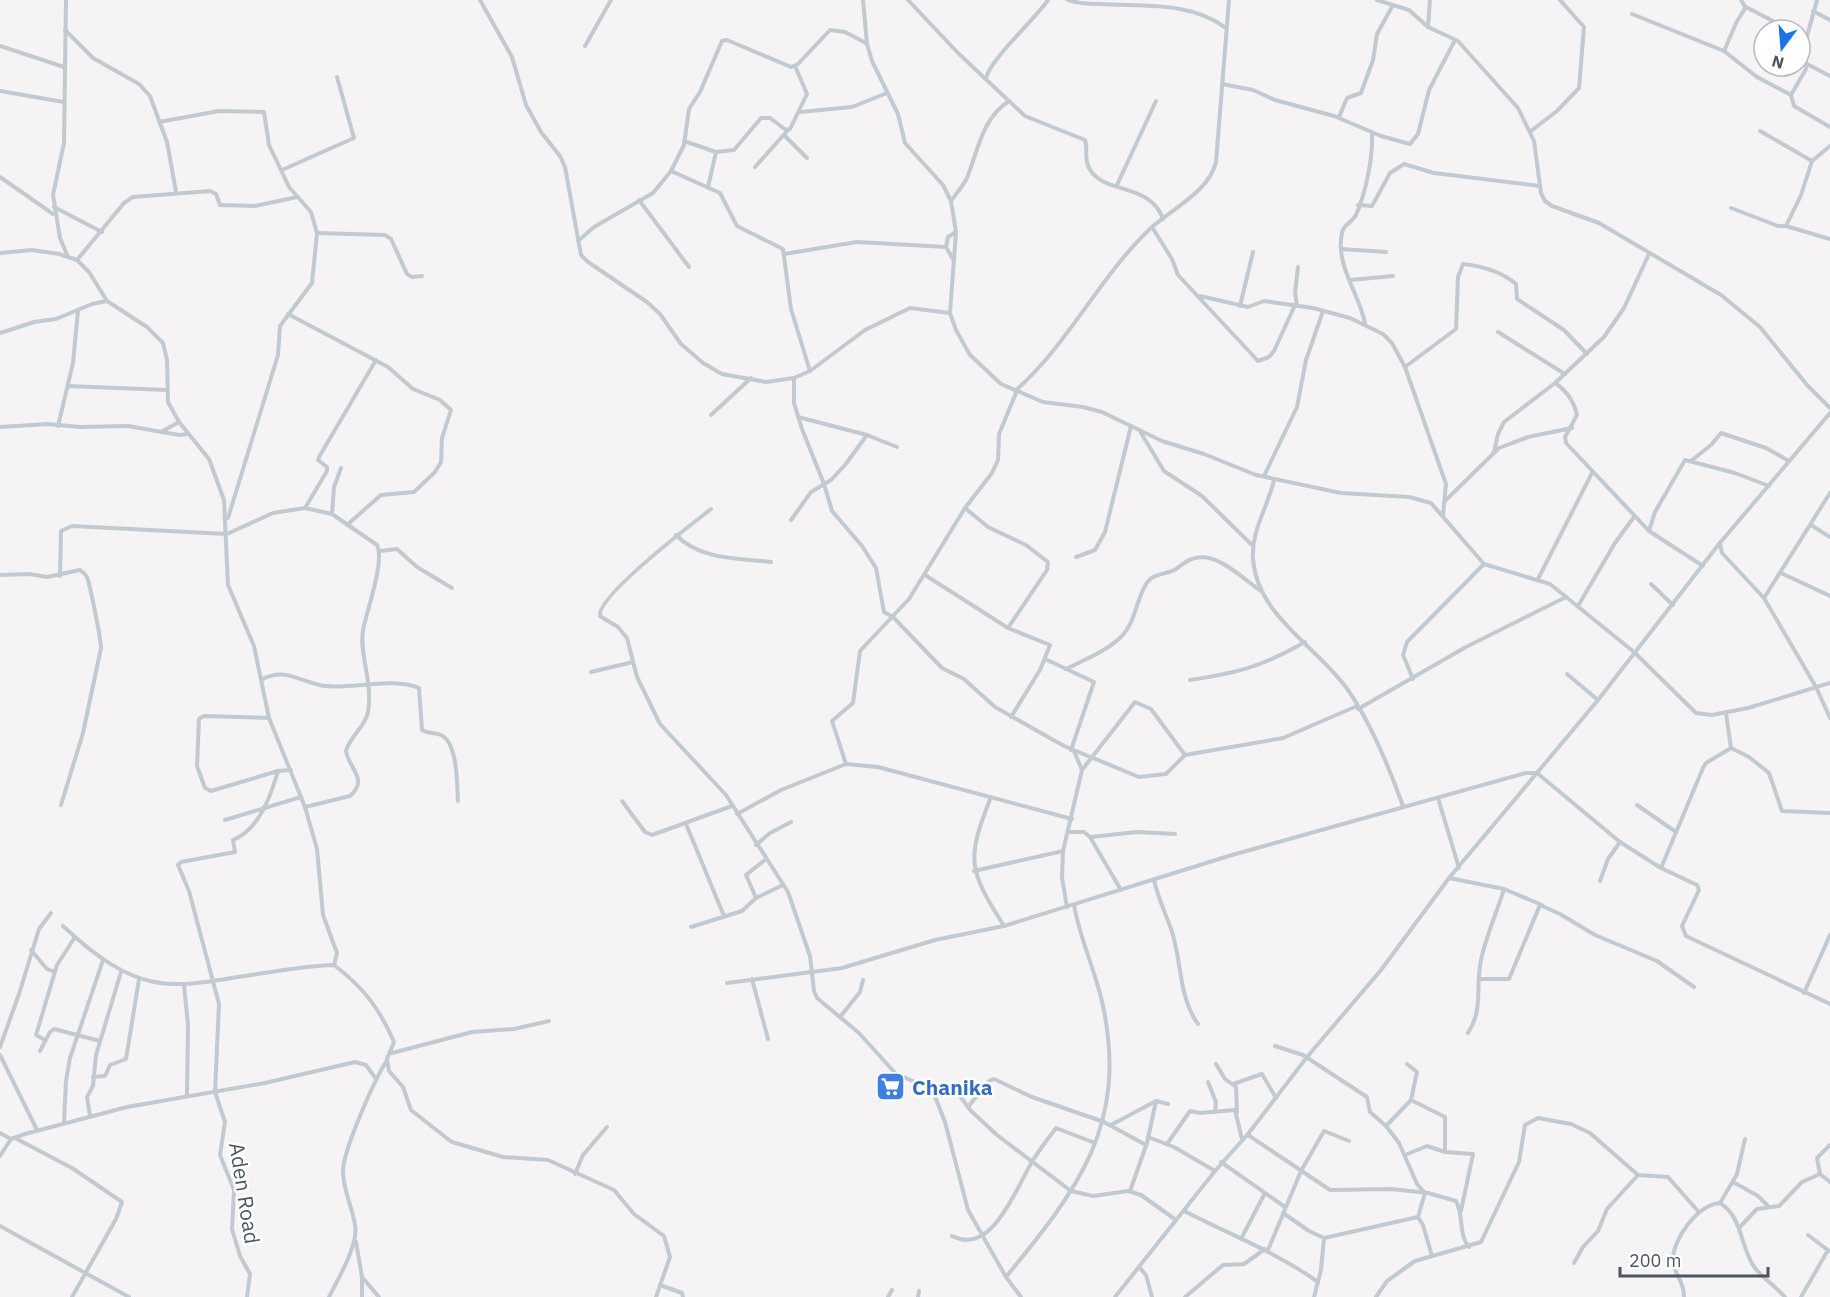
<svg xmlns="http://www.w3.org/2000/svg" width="1830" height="1297" viewBox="0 0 1830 1297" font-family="'IBM Plex Sans',sans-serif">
<rect width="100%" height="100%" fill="#f5f3f3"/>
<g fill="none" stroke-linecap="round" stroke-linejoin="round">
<g stroke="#c1cad2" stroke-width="4">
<path d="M66,0L64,143L53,195L60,238L68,257"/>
<path d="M480,0L512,57L526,105L541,132L560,156L565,167L581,255L588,262L647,302L660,314L681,344L703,363L722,374L766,382L794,378L810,371L865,330L910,308L950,313"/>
<path d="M863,0L867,44L872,61L898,114L905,143L943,185L951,201L956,232L950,313L956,330L970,355L1001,384L1043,402L1083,407L1102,412L1162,441L1204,454L1256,475L1341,493L1409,497L1431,503L1484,564L1550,584L1634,652L1696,713L1712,715L1748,708L1830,683"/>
<path d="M908,0L958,53L1025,116L1085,140C1088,149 1084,159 1089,168C1103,195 1150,182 1163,219"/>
<path d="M1068,0C1079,4 1090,4 1100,4C1143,7 1191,1 1226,28"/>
<path d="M1377,0L1409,10L1428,27L1458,41L1518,108L1534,141L1541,193L1545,201L1552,206L1599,223L1721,295L1760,327L1807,385L1830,408"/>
<path d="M1741,0L1745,7"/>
<path d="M1813,11L1830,20"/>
<path d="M1632,14L1724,51L1757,77L1791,95L1794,106L1830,127"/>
<path d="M1428,26L1430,0"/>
<path d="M65,30L93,58L139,84L150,96L167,142L176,192"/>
<path d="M0,46L64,67"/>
<path d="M585,46L611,0"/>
<path d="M1724,51L1737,21L1746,7L1790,30"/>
<path d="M1807,64L1830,76"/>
<path d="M986,78C990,60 1034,20 1048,0"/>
<path d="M1222,84L1253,90L1275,100L1334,116L1381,136L1410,144L1418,134L1429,90L1455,40"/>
<path d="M0,91L64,102"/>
<path d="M1791,95L1806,69V40L1817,0"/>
<path d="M800,112L852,107L887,93"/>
<path d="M1339,117L1347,98L1361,93L1373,60L1377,34L1393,5"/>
<path d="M159,122L219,111L264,112L269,145L289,187L311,212L317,233L312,283L280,326L278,355L228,518"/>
<path d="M1531,131L1557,111L1579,88L1584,27L1560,0"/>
<path d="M1760,131L1812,161"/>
<path d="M784,135L807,158"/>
<path d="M684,141L716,152"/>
<path d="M755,167L788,130"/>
<path d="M282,170L354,138L337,77"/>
<path d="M671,171L720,193L737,226L783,249L791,309L810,371"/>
<path d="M0,177L53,214"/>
<path d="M1117,185L1156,101"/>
<path d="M708,187L716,152L734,150L761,118H770L786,130L790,129L807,94L795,66"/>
<path d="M639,200L689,267"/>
<path d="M951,201C956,194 963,186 967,178C978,151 982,118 1009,101"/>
<path d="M1358,205L1372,206L1390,173L1404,164L1434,173L1540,186"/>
<path d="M54,207L102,232"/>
<path d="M1731,208L1778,226H1786L1801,195L1812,161L1830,146"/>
<path d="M1786,226L1830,239"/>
<path d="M1152,227L1172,259L1178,275L1258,361L1269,357L1274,351L1295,305"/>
<path d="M317,233L385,235L391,239L407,274L412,277L422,276"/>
<path d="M578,241L594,227L653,193L671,171L684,145L689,109L700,92L722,41L727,40L791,67L798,64L830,30L845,32L866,43"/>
<path d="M946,247L948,237L956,232"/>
<path d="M1341,249L1386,252"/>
<path d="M0,253L32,250L59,254L77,260L89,272L107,301L147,327L163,343L167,360L168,402L179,422L209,459L224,500L228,585L254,646L269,718L305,807L317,849L323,915L337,953L334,965"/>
<path d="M784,254L857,242L946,247L954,261"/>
<path d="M77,260L124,203L133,197L210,191L216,194L220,205L255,206L297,197"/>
<path d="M1350,280L1393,276"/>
<path d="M1200,296L1248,307L1264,301L1313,308L1350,318L1383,334L1392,343L1405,367L1446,484L1443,515"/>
<path d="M1297,305L1295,293L1298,267"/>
<path d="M1240,306L1253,252"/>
<path d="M288,314L388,367L413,389L440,400L451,410L442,438L441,462L435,472L414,492L381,495L347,525"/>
<path d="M1365,323C1359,293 1335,265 1342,233C1343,224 1352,223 1356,215C1366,192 1373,158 1372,133"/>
<path d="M1498,332L1565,374"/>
<path d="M0,333L34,322L56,319L92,304L107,301"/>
<path d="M1405,367L1456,329L1458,277L1463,264C1481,266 1502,272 1516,284L1517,299L1564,330L1587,354"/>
<path d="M794,378V403L802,429L824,484L832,511L862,546L876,568L884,612L893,617L942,668L964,679L995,707L1064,746L1139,777L1166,774L1185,755L1283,738L1357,706"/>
<path d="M1555,383C1567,391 1574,402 1577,415L1565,437L1566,443L1649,531L1703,566"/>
<path d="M68,386L167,390"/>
<path d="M1015,391C1069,344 1100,275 1153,226C1175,207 1209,191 1216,162L1229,0"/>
<path d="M711,415L751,378"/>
<path d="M798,417L867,435L897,447"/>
<path d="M58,426L73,363L78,310"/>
<path d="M0,427L48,424L80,427L128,426L179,435L188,434"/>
<path d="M161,432L179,422"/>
<path d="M1141,433L1164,471L1202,496L1252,545"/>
<path d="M1494,452L1498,434L1504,422L1555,383L1604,337L1624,308L1649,254"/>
<path d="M1691,461L1711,445L1721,433L1766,448L1789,461"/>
<path d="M1264,476L1297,407L1306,360L1323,311"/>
<path d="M1274,480C1268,507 1251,530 1253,559C1257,616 1318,647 1348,690C1372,725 1389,767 1403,806"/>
<path d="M1446,500L1499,448L1528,437L1572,428"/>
<path d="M305,508L327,471V467L318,460L319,457L376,360"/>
<path d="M965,508L988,527L1026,545L1048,562L1047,570L1008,628"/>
<path d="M711,509C693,523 596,597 600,616L618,627L627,638L637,677L660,724L726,795L788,892L810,956L814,991L817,998L859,1033L896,1074L932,1089L945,1122L968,1210L1006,1277L1021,1297"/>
<path d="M332,514L334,487L341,468"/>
<path d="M791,520L811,492L831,480L845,465L867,435"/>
<path d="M1811,525L1830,537"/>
<path d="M1649,531L1655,512L1685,460L1735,473L1769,486"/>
<path d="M676,535C700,560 738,558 771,562"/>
<path d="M1720,544L1722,553L1764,598L1816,687L1830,718"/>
<path d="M380,551L397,549L417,567L452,588"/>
<path d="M1076,557L1095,550L1105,532L1131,426"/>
<path d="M1781,573L1830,596"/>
<path d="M0,575L29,574L47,577L80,570C83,572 85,573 87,577C90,585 101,639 101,648L83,733L61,805"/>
<path d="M925,575L1008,628L1050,645L1040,670L1011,717"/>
<path d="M60,576L61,531L72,526L227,534L273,513L305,508L332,514L377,545C385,561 367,610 363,630C359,654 373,682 368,712C366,726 350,736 346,751C349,769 369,779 350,796L305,807"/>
<path d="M1538,579L1592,473"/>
<path d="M1651,584L1673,605"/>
<path d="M1764,598L1830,493"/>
<path d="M1578,606L1615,543L1634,517"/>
<path d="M1045,659L1094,682L1071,750"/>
<path d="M1066,669C1084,660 1107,651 1122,636C1135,622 1136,602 1145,586C1151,574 1161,575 1172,571C1179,568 1185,561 1192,559C1216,550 1243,579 1261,591"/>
<path d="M591,672L633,662"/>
<path d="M1567,674L1598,700"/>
<path d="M263,679C287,667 301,683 325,686C353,689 393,677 419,688L422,730C428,734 435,732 441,735C458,743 457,785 458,801"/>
<path d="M1413,679L1403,655L1407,642L1484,564"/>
<path d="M1190,680C1238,673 1263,666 1305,642"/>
<path d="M1358,709L1466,647L1566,597"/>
<path d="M1726,713L1731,748L1749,757L1769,773L1782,811L1830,813"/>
<path d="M269,718L204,716L199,719L197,766L205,788L211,791L278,771"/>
<path d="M1074,751L1082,770"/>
<path d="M846,764L832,721L853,703L860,651L909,599L965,508L992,473L998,460L999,434L1016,393"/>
<path d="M991,797C966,860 968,869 1004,926"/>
<path d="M1438,798L1459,868"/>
<path d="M622,801L645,832L652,835L732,806"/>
<path d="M1637,805L1676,832"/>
<path d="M737,814L781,790L846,764L878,767L1072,819"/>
<path d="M225,820L301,797"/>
<path d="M686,824L724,916"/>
<path d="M1069,832H1084L1090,837L1121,890"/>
<path d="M1091,837L1137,832L1175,834"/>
<path d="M756,845L770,833L791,822"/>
<path d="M1661,868L1703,768L1706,763L1731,748"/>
<path d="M974,871L1063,851"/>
<path d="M1449,878L1504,889L1542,905"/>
<path d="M1154,880C1158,898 1165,912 1171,929C1182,959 1178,997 1198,1024"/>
<path d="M1600,881L1608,859L1620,842"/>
<path d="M756,898L746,875L766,859"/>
<path d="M1067,907L1062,878L1063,851L1082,770L1135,702L1151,709L1185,755"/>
<path d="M63,926C149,1007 180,984 284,970C300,968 317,965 334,965C363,987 380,1009 394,1042L387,1059L389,1071L403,1087L411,1110L444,1136L452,1142L503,1157L548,1160L614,1190L634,1214L664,1236L670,1257L656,1297"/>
<path d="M691,927L742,911L756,898L783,885"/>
<path d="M31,950L47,969L55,972"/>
<path d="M752,979L768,1039"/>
<path d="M1479,979H1509L1540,905L1560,914L1595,935L1657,961L1694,987"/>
<path d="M727,983L842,968L935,940L1004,926L1232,855L1526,773H1537L1620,842L1661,868L1697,885L1699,890L1682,926L1686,936L1830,1004"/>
<path d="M184,985L188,1025L187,1096"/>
<path d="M1804,993L1830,935"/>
<path d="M840,1017L860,992L863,980"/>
<path d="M1468,1033C1484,1008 1475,987 1481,960C1486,936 1497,912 1504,889"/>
<path d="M45,1040L36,1035L57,965L75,937"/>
<path d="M1275,1046L1303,1055L1367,1097L1370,1112L1386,1126L1399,1143L1417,1184L1425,1193L1418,1217"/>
<path d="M0,1047L19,994L39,929L51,913"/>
<path d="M40,1051L50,1032L54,1029L100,1041"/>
<path d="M392,1053L472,1032L514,1029L549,1021"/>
<path d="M0,1055L37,1130"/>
<path d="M1216,1064L1225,1079L1236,1087L1237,1112"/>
<path d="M93,1077L105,1076L110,1065L126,1059L139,979"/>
<path d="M1208,1082L1216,1102L1215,1112"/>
<path d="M1233,1084L1262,1074L1276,1098"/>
<path d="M932,1089H949L957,1092L971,1111L997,1135L1071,1191L1093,1196L1128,1191L1141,1195L1176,1220"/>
<path d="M1411,1100L1445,1117V1152"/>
<path d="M968,1107L989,1081L994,1079L1032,1097L1104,1122L1146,1145"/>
<path d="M90,1116L87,1097L93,1086L96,1055L121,972"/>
<path d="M64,1122L66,1081L70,1058L103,960"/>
<path d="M1111,1125L1156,1101L1168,1104"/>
<path d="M1386,1126L1411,1100L1417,1072L1407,1064"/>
<path d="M0,1133L11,1139"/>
<path d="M1248,1135L1330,1190L1391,1189L1428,1193L1456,1201C1464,1215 1458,1234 1469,1247"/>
<path d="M1148,1137L1174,1147L1215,1171"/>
<path d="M15,1138L72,1168L122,1202L116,1219L72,1297"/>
<path d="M1167,1144L1190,1111L1200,1113L1235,1110L1242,1139"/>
<path d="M1405,1155L1427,1146L1445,1152L1473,1154L1461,1211"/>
<path d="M0,1156L11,1139L25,1134L127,1107L265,1083L355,1062L366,1065L376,1079"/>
<path d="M1221,1162L1285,1207"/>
<path d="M575,1174L583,1155L607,1127"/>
<path d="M1820,1174L1817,1158L1830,1145"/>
<path d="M1733,1182L1758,1196L1768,1206"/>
<path d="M1130,1191L1147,1143L1156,1101"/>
<path d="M1720,1203L1737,1174L1745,1139"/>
<path d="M1184,1211C1229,1234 1276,1252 1318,1282"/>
<path d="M1283,1213L1309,1231L1324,1238L1418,1217L1423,1225L1432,1256"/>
<path d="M0,1226L129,1297"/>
<path d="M1739,1228L1757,1209L1779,1206L1802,1182L1820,1174L1830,1182"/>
<path d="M1808,1235L1829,1251"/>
<path d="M952,1236C992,1257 1016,1188 1032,1162C1039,1150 1048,1139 1056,1128L1095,1143"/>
<path d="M1241,1239L1265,1193"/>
<path d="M356,1242L362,1277L379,1297"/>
<path d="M1268,1250L1301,1171L1324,1131L1349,1141"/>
<path d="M1574,1263L1583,1247L1598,1231L1607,1209L1638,1175"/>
<path d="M1140,1268L1146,1275L1152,1297"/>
<path d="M362,1277V1297"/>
<path d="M1006,1277C1078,1189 1128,1125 1103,1006C1096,972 1080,940 1074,905"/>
<path d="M660,1285L682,1293L683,1297"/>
<path d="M247,1297L250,1274L240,1256L232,1229L234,1190L220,1155L225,1122L215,1092L219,1004L189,891L178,865L181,862L235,852L233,840C259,830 271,795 278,771L291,770"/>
<path d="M329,1297C338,1279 359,1244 355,1225C352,1206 343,1190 343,1171C343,1150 375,1079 387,1060"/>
<path d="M888,1297L892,1290"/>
<path d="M918,1297L919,1291"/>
<path d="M1115,1297L1215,1171L1248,1134L1307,1057L1381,970L1449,878L1598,700L1719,544L1830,413"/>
<path d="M1185,1297L1223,1265L1244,1264L1265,1249"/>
<path d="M1314,1297L1321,1270L1324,1238"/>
<path d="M1376,1297L1387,1281L1415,1261L1481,1242L1519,1162L1525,1125L1538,1118L1571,1124L1590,1133L1638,1175L1668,1177L1698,1211"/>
<path d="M1684,1297C1685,1283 1674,1274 1673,1261C1672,1240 1697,1205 1720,1203C1743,1217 1740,1248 1755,1268C1763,1278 1776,1287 1785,1297"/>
<path d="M1801,1297L1828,1250"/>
</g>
</g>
<defs>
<symbol id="supermarket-square" viewBox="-11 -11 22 22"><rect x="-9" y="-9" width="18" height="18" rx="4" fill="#3f7fe0" stroke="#fff"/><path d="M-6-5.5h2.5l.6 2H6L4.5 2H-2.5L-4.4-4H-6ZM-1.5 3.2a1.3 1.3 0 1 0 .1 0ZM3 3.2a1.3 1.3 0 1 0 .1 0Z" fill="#fff"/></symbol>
</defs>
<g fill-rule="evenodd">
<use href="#supermarket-square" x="874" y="1070" width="33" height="33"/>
</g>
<g text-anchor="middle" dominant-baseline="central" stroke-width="5" stroke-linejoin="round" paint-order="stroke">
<g font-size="21" font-weight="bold" fill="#366cbe" stroke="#fff" text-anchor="start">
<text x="912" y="1087">Chanika</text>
</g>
<g font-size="21" fill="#4a5661" stroke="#fff">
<text transform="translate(245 1193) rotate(81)">Aden Road</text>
</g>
</g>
<g transform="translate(1782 48) rotate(196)"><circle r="28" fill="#ffffff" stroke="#b7bbc0" stroke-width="1.5"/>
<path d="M0-4.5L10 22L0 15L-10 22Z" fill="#1a73e8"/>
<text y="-9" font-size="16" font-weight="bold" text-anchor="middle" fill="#4a5661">N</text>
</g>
<path d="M1620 1267v9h148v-9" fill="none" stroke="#4a5661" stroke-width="3"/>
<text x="1629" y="1267" font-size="18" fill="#4a5661" stroke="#ffffff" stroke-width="4.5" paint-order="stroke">200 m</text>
</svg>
